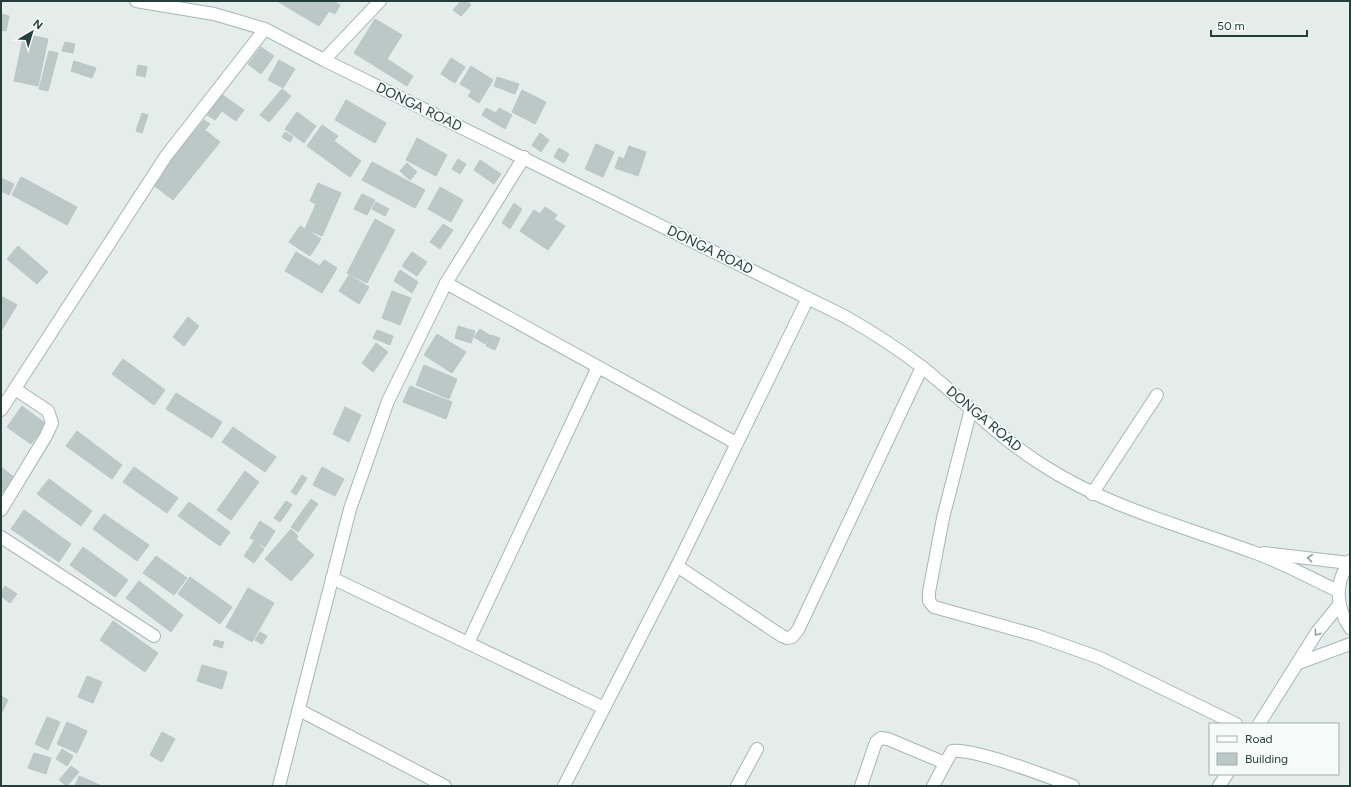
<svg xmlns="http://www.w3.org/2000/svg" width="1351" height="787" viewBox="0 0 1351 787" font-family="Figtree,sans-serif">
<rect width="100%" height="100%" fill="#e5edeb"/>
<g fill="#bbc8c5" stroke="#b8c7c3">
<path d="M277,1H333L340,5L335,14L329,11L319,26Z"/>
<path d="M461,1H467L471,5L461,16L453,10Z"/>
<path d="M1,14L9,16L6,31L1,30Z"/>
<path d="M375,19L402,35L387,59L413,76L407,86L354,53Z"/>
<path d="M24,34L48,39L38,86L14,81Z"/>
<path d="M65,42L75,44L73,53L62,51Z"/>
<path d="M261,47L274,56L261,74L248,64Z"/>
<path d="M49,51L58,53L48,91L39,89Z"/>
<path d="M451,58L465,67L455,83L441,74Z"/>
<path d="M279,60L295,69L283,88L268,80Z"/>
<path d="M74,61L96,68L92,78L71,71Z"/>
<path d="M138,65L147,67L145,77L136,75Z"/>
<path d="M471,66L493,80L479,103L468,96L472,91L460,84Z"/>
<path d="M497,77L519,84L515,94L494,86Z"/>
<path d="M282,89L291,96L269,122L260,115Z"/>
<path d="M522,90L546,102L535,124L512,112Z"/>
<path d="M221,94L244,110L236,121L222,111L215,120L207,115Z"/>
<path d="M346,100L386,123L375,143L335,120Z"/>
<path d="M486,108L496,113L499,108L512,115L505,129L482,115Z"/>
<path d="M297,112L316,126L304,143L285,129Z"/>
<path d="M142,113L148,115L142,133L136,131Z"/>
<path d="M204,120L210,124L205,130L220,142L173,200L152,184Z"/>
<path d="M322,125L338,136L334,141L361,161L350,177L307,146Z"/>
<path d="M285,132L293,137L290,142L282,137Z"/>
<path d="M540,133L549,140L541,152L532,145Z"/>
<path d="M417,138L447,155L436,176L406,160Z"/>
<path d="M596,144L614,152L603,177L585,169Z"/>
<path d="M629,146L646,152L638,176L615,168L619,157L624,159Z"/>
<path d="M559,148L569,154L564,163L554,157Z"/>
<path d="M458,159L466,164L460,174L452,169Z"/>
<path d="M480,160L501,174L494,184L474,170Z"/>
<path d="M372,162L425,190L415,208L362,180Z"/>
<path d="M407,163L417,172L410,180L400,171Z"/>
<path d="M21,177L77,207L67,225L12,195Z"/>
<path d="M1,178L14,184L9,195L1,191Z"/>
<path d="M318,183L341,193L322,236L305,229L316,204L310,201Z"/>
<path d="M440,187L463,200L451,222L428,209Z"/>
<path d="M362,194L375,200L367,215L354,209Z"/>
<path d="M376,202L389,209L385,216L372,209Z"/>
<path d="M514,203L522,209L510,229L502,223Z"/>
<path d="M545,207L557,215L554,219L565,226L548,250L520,231L534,210L540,214Z"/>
<path d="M375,219L395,230L367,283L347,273Z"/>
<path d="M443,224L453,230L440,249L430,242Z"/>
<path d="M300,226L321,239L310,256L289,242Z"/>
<path d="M18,246L48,272L37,284L7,259Z"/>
<path d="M296,252L320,266L324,260L337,268L322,293L285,271Z"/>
<path d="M412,252L427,262L417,276L402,266Z"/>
<path d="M400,270L418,282L412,293L394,281Z"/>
<path d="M349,275L369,287L359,304L339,291Z"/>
<path d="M392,291L411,298L400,325L382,318Z"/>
<path d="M1,296L17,305L1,331Z"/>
<path d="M188,317L199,326L184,346L173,337Z"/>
<path d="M458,326L475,331L471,343L455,338Z"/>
<path d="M480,329L491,336L485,344L474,337Z"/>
<path d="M377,330L393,336L390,345L373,338Z"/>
<path d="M437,334L466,352L452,373L424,355Z"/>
<path d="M491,335L500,338L495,350L486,346Z"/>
<path d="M376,343L388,352L373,372L362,363Z"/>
<path d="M123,359L165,390L154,405L112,374Z"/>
<path d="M424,365L457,379L449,399L416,385Z"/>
<path d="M410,386L452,402L446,419L403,402Z"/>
<path d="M176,393L222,422L212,438L166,409Z"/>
<path d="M22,406L46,424L31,444L7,427Z"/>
<path d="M345,407L361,415L349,442L333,434Z"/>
<path d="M233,427L276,457L265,472L222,442Z"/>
<path d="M77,431L122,465L112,479L66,446Z"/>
<path d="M1,467L15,478L1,494Z"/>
<path d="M134,467L178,498L167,513L123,482Z"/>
<path d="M322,467L344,479L335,496L313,485Z"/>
<path d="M245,471L259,482L231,520L217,510Z"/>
<path d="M302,475L307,478L296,495L291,492Z"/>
<path d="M49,479L92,511L81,526L37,494Z"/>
<path d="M311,499L318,504L298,532L291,527Z"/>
<path d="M286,501L292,505L280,522L274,518Z"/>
<path d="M189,502L230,532L220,546L178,516Z"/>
<path d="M24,510L71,544L59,562L11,529Z"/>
<path d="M104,514L149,545L137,561L93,529Z"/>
<path d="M260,521L275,531L265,547L250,538Z"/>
<path d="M291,529L298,536L296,539L314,555L291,581L265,559Z"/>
<path d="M254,541L264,549L254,563L244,556Z"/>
<path d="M83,547L128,580L115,597L70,565Z"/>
<path d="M156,556L187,578L174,595L143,573Z"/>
<path d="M190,577L232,607L220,624L178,594Z"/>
<path d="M139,581L183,615L171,632L126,598Z"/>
<path d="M5,586L17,594L10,603L1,596V592Z"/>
<path d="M248,588L274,603L252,642L226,627Z"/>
<path d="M113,621L158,653L145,672L100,640Z"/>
<path d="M260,632L267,636L262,644L255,640Z"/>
<path d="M215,640L224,642L222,648L213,645Z"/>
<path d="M202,665L227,672L222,689L197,681Z"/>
<path d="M87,676L102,682L93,703L78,697Z"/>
<path d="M1,696L8,700L1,714Z"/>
<path d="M47,717L60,722L48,750L35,744Z"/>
<path d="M67,722L87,731L77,753L57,744Z"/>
<path d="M162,732L175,739L162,762L150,755Z"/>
<path d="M62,749L73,756L67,766L56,759Z"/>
<path d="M34,753L51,758L46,774L28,768Z"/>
<path d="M71,766L79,772L67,786L59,780Z"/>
<path d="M79,776L102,786H75Z"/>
</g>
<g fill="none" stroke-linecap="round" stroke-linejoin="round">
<defs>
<g id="street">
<path d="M324,60L380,1"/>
<path d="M446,283L736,443"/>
<path d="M971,409L943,518L929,592V601L934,607L1035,635L1100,658L1236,724"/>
<path d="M1,410L166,156L265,29"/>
<path d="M1092,494L1157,395"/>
<path d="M1,510L46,436L52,423L48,411L15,389"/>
<path d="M1,537L154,636"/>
<path d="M677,566L782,636L787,638L792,637L798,630L922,367"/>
<path d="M332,578L604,708"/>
<path d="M468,643L598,367"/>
<path d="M299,710L445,786"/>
<path d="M279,786L350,509L388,401L446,283L524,157"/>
<path d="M564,786L677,566L808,298"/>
<path d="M737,786L757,749"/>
<path d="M861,786L876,742L881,738L888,739L945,763"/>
<path d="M933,786L952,751C974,748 1049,777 1073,786"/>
</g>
<g id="secondary">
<path d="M136,1L214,14L265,29L324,60L844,316C871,331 897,348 922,367C963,400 999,438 1044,466C1108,507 1182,526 1253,552C1282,562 1310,578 1338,591"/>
<path d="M1264,553L1349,563"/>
<path d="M1350,561C1334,583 1336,607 1350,628"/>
<path d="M1299,663L1350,644"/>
<path d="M1259,724L1317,632L1339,605"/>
<path d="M1219,786L1227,774"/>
</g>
</defs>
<use href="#street" stroke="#a8b5b3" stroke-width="14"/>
<use href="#secondary" stroke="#a4b8b5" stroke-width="14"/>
<use href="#street" stroke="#fff" stroke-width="12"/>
<use href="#secondary" stroke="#fff" stroke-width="12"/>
</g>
<defs><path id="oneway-chevron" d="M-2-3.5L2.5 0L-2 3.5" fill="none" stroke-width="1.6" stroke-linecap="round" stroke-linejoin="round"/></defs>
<g stroke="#929e9e">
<use href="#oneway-chevron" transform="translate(1310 558) rotate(-174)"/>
<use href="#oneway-chevron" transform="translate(1317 633) rotate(126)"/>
</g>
<g text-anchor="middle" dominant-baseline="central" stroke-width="3.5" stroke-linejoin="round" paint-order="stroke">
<g font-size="14" fill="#253e3c" stroke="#f6faf9">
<text transform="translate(419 107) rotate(26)">DONGA ROAD</text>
<text transform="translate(710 250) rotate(26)">DONGA ROAD</text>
<text transform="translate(984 419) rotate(40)">DONGA ROAD</text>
</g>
</g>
<rect width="1351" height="787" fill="none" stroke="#253e3c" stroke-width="4"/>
<rect x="1209" y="723" width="130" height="52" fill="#f6faf9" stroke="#a2afad"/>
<rect x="1217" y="736" width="20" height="6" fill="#ffffff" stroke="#a2afad"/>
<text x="1245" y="743" font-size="12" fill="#253e3c">Road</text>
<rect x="1217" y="753" width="20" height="12" fill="#bbc8c5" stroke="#a2afad"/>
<text x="1245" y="763" font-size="12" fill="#253e3c">Building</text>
<g transform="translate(32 32) rotate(38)" stroke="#f6faf9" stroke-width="3" paint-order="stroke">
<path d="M0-3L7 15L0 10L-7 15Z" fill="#253e3c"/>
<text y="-6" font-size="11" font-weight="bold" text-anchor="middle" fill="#253e3c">N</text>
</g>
<path d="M1211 30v6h96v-6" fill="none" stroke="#253e3c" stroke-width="2"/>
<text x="1217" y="30" font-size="12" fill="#253e3c" stroke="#f6faf9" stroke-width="3" paint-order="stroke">50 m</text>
</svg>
